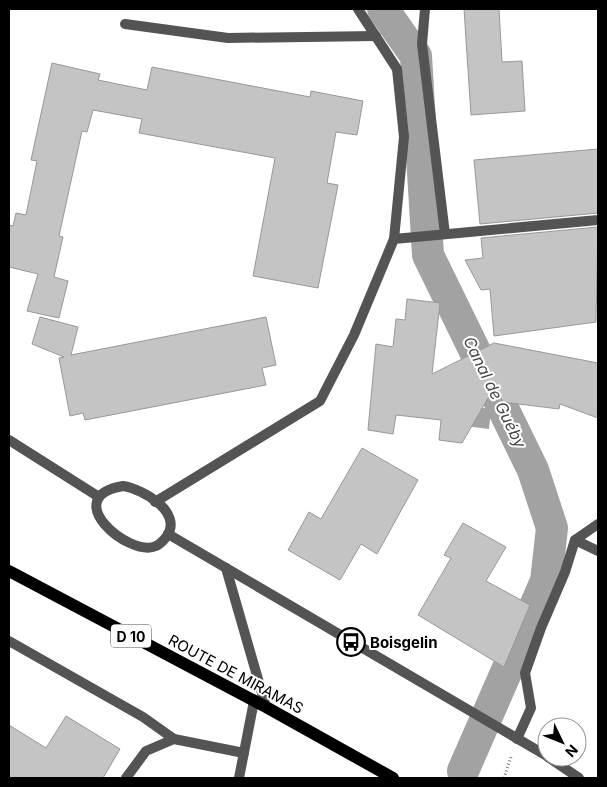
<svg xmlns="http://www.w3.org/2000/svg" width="607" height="787" viewBox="0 0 607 787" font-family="Inter,sans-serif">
<rect width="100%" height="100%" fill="#fff"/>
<path fill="#a2a2a2" d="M459,405L491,409L489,429L456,425Z"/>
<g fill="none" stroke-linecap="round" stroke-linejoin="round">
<path stroke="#a2a2a2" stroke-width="32" d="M383,9L416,56L428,255L533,470L552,528L546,581L463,771"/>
</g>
<g fill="#c4c4c4" stroke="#989898">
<path d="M464,9H499L502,62L522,61L525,111L471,115Z"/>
<path d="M52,63L100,74L98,80L147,90L152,67L310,97L311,91L363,101L357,135L336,132L327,183L338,185L318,288L253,276L275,158L139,133L142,119L93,110L87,132L82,131L59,236L63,237L54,277L68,281L59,318L27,311L38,274L9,267V225L13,226L16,213L26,215L37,161L31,160Z"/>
<path d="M598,149V213L480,224L474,160Z"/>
<path d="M598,227L596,322L494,336L490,289L481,290L465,260L483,258L481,238Z"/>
<path d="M407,299L440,303L432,374L494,343L598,363V418L560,404L559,409L503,402L495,386L462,443L439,440L441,420L396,415L393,434L368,430L376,344L393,347L396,319L405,320Z"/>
<path d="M40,317L78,327L71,355L266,317L276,365L262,368L266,385L85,420L83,413L70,416L59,358L64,357L32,344Z"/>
<path d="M362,448L418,480L377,554L361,544L340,580L288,550L309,512L321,519Z"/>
<path d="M463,523L506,547L486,581L530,605L504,667L418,615L451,558L444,555Z"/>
<path d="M66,716L120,749L103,778H9V725L46,748Z"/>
</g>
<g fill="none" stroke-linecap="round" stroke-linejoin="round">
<path stroke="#767676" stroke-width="3" stroke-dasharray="1 2.5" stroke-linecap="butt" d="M504,778L511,757"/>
<g stroke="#545454" stroke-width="10">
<path d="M125,24L228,38L376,36"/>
<path d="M575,540L598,551"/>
<path d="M9,641L143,717L174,739"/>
<path d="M517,739L531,708L525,673L541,628L565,572L575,540L598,524"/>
<path d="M126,778L146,751L174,739L244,753"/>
</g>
<g stroke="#545454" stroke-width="10">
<path d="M425,9L422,44L445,234"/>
<path d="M394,239L598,220"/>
<path d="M155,502L320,401L354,335L394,239L404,137L397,69L358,9"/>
<path d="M226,568L266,707"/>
<path d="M239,778L254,701"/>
</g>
<g stroke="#545454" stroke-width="10">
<path d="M9,440L99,497"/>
<path d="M123,486C143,489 183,512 167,536C164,540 160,544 156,546C129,558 58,497 123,486Z"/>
<path d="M168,534L547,756"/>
<path d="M548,757L579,778"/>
</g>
<path stroke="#000" stroke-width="12" d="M9,571L266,707L393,778"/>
</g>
<defs>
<symbol id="bus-ring" viewBox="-11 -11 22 22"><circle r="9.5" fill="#fff" stroke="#000" stroke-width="1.5"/><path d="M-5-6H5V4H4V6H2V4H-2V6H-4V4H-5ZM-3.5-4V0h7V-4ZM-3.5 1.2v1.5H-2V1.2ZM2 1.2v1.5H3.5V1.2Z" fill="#000"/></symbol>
</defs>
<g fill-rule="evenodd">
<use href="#bus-ring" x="335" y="626" width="32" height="32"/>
</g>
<g text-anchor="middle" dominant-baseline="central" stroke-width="4" stroke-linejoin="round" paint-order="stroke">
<rect fill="#fff" stroke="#4c4c4c" stroke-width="1" x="111" y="624.5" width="40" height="23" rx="4"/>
<g font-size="14" font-weight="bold" fill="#000">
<text x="131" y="636">D 10</text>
</g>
<g font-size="15" font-weight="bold" fill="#000" stroke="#fff" text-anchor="start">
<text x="370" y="642">Boisgelin</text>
</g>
<g font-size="15" fill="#000" stroke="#fff">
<text transform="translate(236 674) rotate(28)">ROUTE DE MIRAMAS</text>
</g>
<g font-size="16" font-style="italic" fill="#434343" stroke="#fff">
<text transform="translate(495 392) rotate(64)">Canal de Guéby</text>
</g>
</g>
<rect width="607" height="787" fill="none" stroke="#000000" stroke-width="20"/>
<g transform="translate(562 742) rotate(133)"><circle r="24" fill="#ffffff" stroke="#999999"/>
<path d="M0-4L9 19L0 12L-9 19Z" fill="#000000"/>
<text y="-8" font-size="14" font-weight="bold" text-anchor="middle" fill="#000000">N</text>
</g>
</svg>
